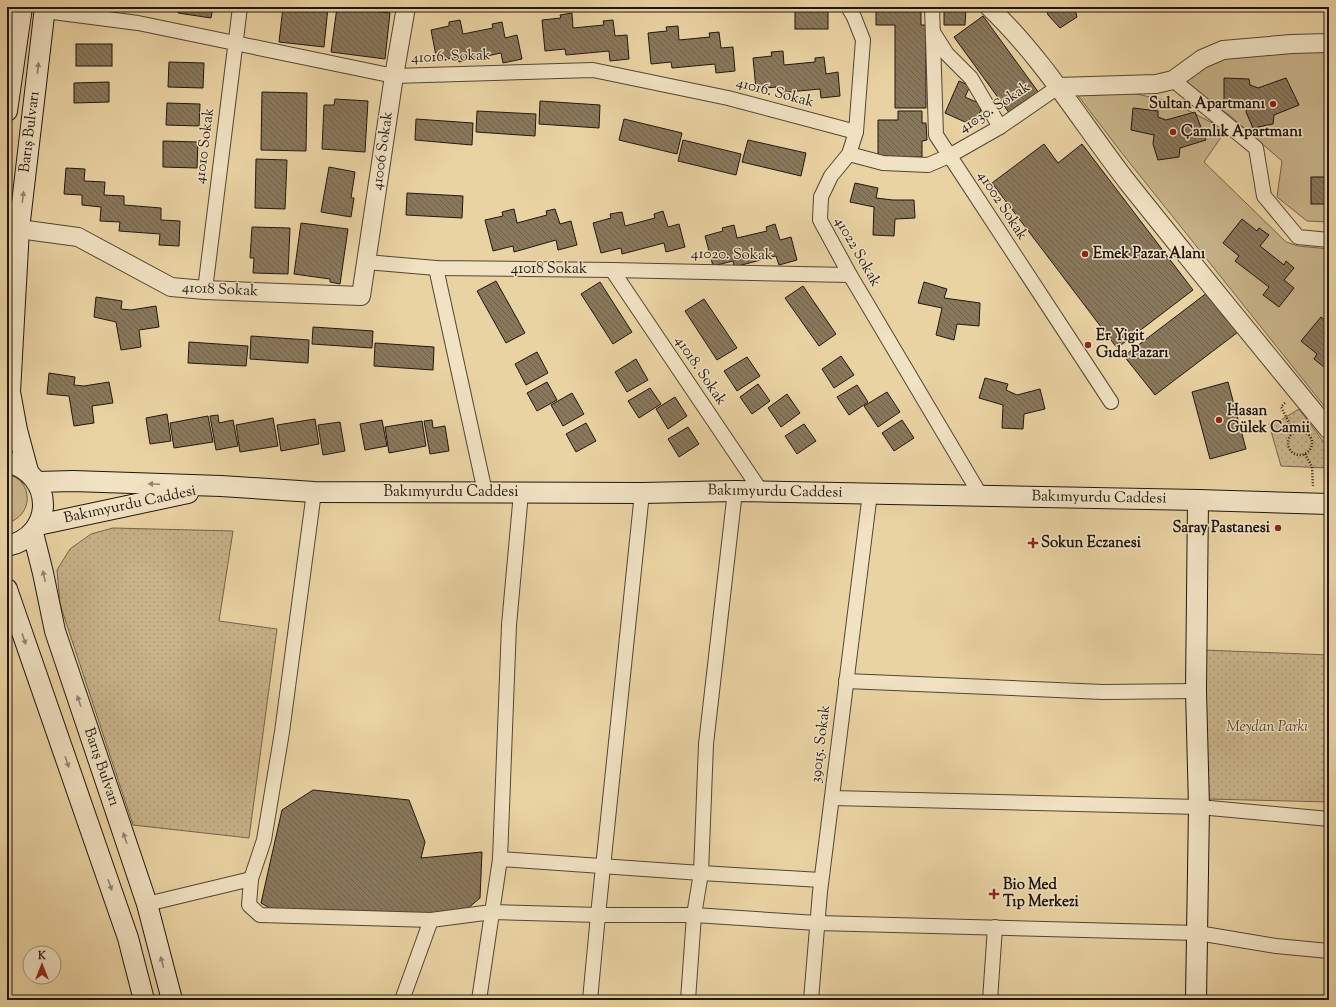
<svg xmlns="http://www.w3.org/2000/svg" width="1336" height="1007" viewBox="0 0 1336 1007" font-family="'Sorts Mill Goudy',serif">
<defs>
<pattern id="park-dots" width="8" height="8" patternUnits="userSpaceOnUse"><rect width="8" height="8" fill="#c8b38a"/><path d="M2 2h.1M6 6h.1" fill="none" stroke="#ac9976" stroke-width="1.8" stroke-linecap="round"/></pattern>
<pattern id="building-back-hatch" width="6" height="6" patternUnits="userSpaceOnUse"><rect width="6" height="6" fill="#8a785c"/><path d="M-1 5l2 2M0 0l6 6M5-1l2 2" fill="none" stroke="#70614a"/></pattern>
</defs>
<rect width="100%" height="100%" fill="#ead3a3"/>
<filter id="stains"><feTurbulence type="fractalNoise" baseFrequency=".005" numOctaves="4"/><feColorMatrix values="0 0 0 0 .2 0 0 0 0 .09 0 0 0 0 .02 0 0 0 .5 -.17"/></filter>
<radialGradient id="worn" r=".72"><stop offset=".6" stop-color="#630" stop-opacity="0"/><stop offset="1" stop-color="#630" stop-opacity=".3"/></radialGradient>
<g fill="#c8b38a" stroke="#74644c">
<path d="M1287,49L1329,50V222L1307,221L1277,197L1282,161L1229,115L1180,81L1210,60Z"/>
<path d="M1073,89L1119,90L1172,102L1226,130L1204,162L1286,242L1298,246L1329,249V412L1121,152Z"/>
<path d="M7,474C34,480 34,516 7,523Z"/>
</g>
<g fill="url(#park-dots)" stroke="#74644c">
<path d="M1299,409L1329,449V468L1281,466L1269,424L1281,420Z"/>
<path d="M113,528L233,531L219,621L277,629L249,838L133,825L60,604L57,570L70,549L91,534Z"/>
<path d="M1203,650L1329,655V802L1207,799Z"/>
</g>
<g fill="url(#building-back-hatch)" stroke="#21160f">
<path d="M179,7H213L211,18L178,13Z"/>
<path d="M283,7H328L324,47L279,42Z"/>
<path d="M337,7L390,13L385,59L331,52Z"/>
<rect x="795" y="7" width="33" height="22"/>
<path d="M867,7H921V25H926V108H895V25H876V8Z"/>
<path d="M944,7H966L965,25H944Z"/>
<path d="M1022,7H1038L1023,10Z"/>
<path d="M1046,7H1077L1075,9L1077,17L1060,28L1048,15Z"/>
<path d="M572,13L573,28L604,25L603,21L613,20L615,36L627,35L629,59L610,61L609,51L566,55L565,49L545,51L542,20L561,18L560,15Z"/>
<path d="M983,16L1039,93L1010,114L954,37Z"/>
<path d="M460,20L463,34L493,28L492,24L502,22L505,38L517,35L522,59L503,63L501,53L459,62L457,57L437,61L431,30L449,26V22Z"/>
<path d="M678,26L679,40L710,37L709,33L719,32L721,48L733,47L735,71L716,73L715,64L672,68L671,62L651,64L648,33L667,31L666,27Z"/>
<rect x="76" y="44" width="36" height="22"/>
<path d="M783,51L784,65L815,62V58L824,57L826,74L838,72L840,96L821,98L820,89L777,93L776,87L756,89L753,58L772,56L771,52Z"/>
<path d="M169,62L204,63L203,88L168,87Z"/>
<path d="M1224,78L1249,79L1250,85L1258,88L1286,78L1299,105L1274,115L1273,124L1253,128L1246,112L1248,103L1224,100Z"/>
<path d="M959,81L970,86L965,97L983,105L974,126L945,113Z"/>
<path d="M109,82V102L74,103V83Z"/>
<path d="M262,92L307,93L306,151L261,150Z"/>
<path d="M1329,92V106L1326,105Z"/>
<path d="M335,99L368,101L365,152L322,149L324,105H334Z"/>
<path d="M540,101L600,105L599,128L539,124Z"/>
<path d="M167,103L200,104L199,126L166,125Z"/>
<path d="M1133,108L1158,111V117L1166,120L1195,112L1206,140L1180,148L1179,157L1158,160L1153,144L1154,135L1131,130Z"/>
<path d="M477,111L536,114L535,136L476,132Z"/>
<path d="M898,111H922V123H926L927,140L922,141V157L878,158V120H898Z"/>
<path d="M416,119L473,123L472,145L415,140Z"/>
<path d="M624,119L682,133L677,154L619,140Z"/>
<path d="M683,140L741,154L736,175L678,161Z"/>
<path d="M748,140L806,153L801,176L742,162Z"/>
<path d="M163,141L198,142L197,168L163,167Z"/>
<path d="M1044,144L1058,163L1082,144L1193,290L1117,348L992,183Z"/>
<path d="M256,159L287,160L285,209L255,208Z"/>
<path d="M329,167L355,172L351,198H354L351,217L321,212Z"/>
<path d="M66,168L85,169L84,181L105,182L104,195L124,196V205L161,208V220L180,221L179,246L159,245L160,234L119,231L120,222L100,221L101,207L82,205V195L64,194Z"/>
<rect x="1311" y="177" width="18" height="27"/>
<path d="M855,183L878,188L876,198L893,200H914L915,218L895,219L894,236L873,235L874,207L850,202Z"/>
<path d="M407,193L463,196L462,218L406,215Z"/>
<path d="M514,209L517,223L547,215L546,211L555,209L560,224L571,221L577,245L558,250L556,240L514,252L513,246L493,251L485,220L503,216L502,212Z"/>
<path d="M663,211L668,227L679,224L685,247L666,252L664,243L622,254L621,248L601,253L593,223L611,218L610,214L622,212L625,226L655,218L654,214Z"/>
<path d="M1242,219L1257,231L1259,228L1269,235L1260,246L1284,265L1286,261L1294,268L1284,280L1294,288L1279,307L1263,295L1269,287L1235,261L1239,256L1223,243Z"/>
<path d="M301,223L348,229L340,284L330,282V279L294,274Z"/>
<path d="M775,224L780,240L791,237L797,260L779,265L776,256L734,267L733,261L713,266L705,236L723,231L722,228L734,225L737,238L767,231L766,227Z"/>
<path d="M252,227L290,228L288,274L253,273L254,258H250Z"/>
<path d="M496,281L525,333L506,343L477,291Z"/>
<path d="M600,282L632,332L613,344L581,294Z"/>
<path d="M924,282L947,289L944,298L980,303L979,326L957,324L954,340L936,335L942,308L918,303Z"/>
<path d="M803,286L836,334L819,346L785,298Z"/>
<path d="M1212,289L1242,329L1155,395L1124,356Z"/>
<path d="M96,297L122,301L121,309L131,310L156,306L159,327L139,330L141,347L121,350L116,322L94,317Z"/>
<path d="M704,299L737,348L717,360L685,311Z"/>
<path d="M1321,317L1329,323V371L1314,359L1317,354L1301,341Z"/>
<path d="M313,327L373,331L372,348L312,344Z"/>
<path d="M251,336L309,340L308,363L250,359Z"/>
<path d="M189,342L248,346L246,366L188,363Z"/>
<path d="M375,343L434,347L433,370L374,366Z"/>
<path d="M537,352L548,373L526,385L515,364Z"/>
<path d="M841,356L854,375L834,388L822,369Z"/>
<path d="M747,357L760,376L737,391L724,371Z"/>
<path d="M636,359L648,380L627,392L615,372Z"/>
<path d="M49,373L75,377L74,385L84,386L109,382L113,403L92,406L94,423L74,426L69,396L47,394Z"/>
<path d="M985,378L1008,384L1006,390L1017,395L1040,389L1045,409L1024,414L1023,429L1002,428L1003,405L979,398Z"/>
<path d="M547,382L557,400L537,411L527,393Z"/>
<path d="M1228,382L1246,449L1210,459L1192,392Z"/>
<path d="M758,384L770,401L752,414L740,397Z"/>
<path d="M857,385L868,402L849,415L837,397Z"/>
<path d="M650,388L661,404L639,418L628,401Z"/>
<path d="M887,392L900,412L878,427L864,406Z"/>
<path d="M572,393L584,414L563,426L551,405Z"/>
<path d="M787,394L800,413L781,427L768,408Z"/>
<path d="M675,397L687,416L668,429L656,409Z"/>
<path d="M167,414L171,441L150,444L146,418Z"/>
<path d="M218,415L219,423L233,420L238,446L216,450L210,416Z"/>
<path d="M208,416L213,442L174,448L170,423Z"/>
<path d="M273,418L278,446L240,452L236,425Z"/>
<path d="M315,419L319,444L281,451L277,425Z"/>
<path d="M382,420L387,446L365,450L360,424Z"/>
<path d="M432,420L433,428L445,426L449,451L430,454L424,421Z"/>
<path d="M902,420L914,438L894,451L882,433Z"/>
<path d="M422,421L426,446L389,453L385,427Z"/>
<path d="M340,422L345,451L323,455L318,425Z"/>
<path d="M586,423L596,441L576,452L566,434Z"/>
<path d="M804,424L816,441L797,454L785,436Z"/>
<path d="M688,427L699,444L679,457L668,439Z"/>
<path d="M313,790L409,800L425,842L421,858L482,852L480,898L467,909L422,915L275,911L261,903L282,810Z"/>
</g>
<g fill="none" stroke-linecap="round" stroke-linejoin="round">
<defs>
<g id="minor">
<path d="M848,7L854,17L863,40L856,132L849,154L831,176L821,197L820,220L850,275L981,496"/>
<path d="M932,7L936,135L1111,402"/>
<path d="M45,11L138,23L394,76L593,70L728,98L856,132"/>
<path d="M933,32L947,54L971,78L1000,127"/>
<path d="M1173,80L1256,148L1264,196L1298,237L1329,240"/>
<path d="M849,154L883,163L928,165L949,156L1000,127L1058,87"/>
<path d="M366,262L436,268L612,270L850,275"/>
<path d="M436,268L485,492"/>
<path d="M612,270L761,491"/>
<path d="M205,290L240,7"/>
<path d="M314,492L282,732L264,840L251,879L249,905L260,915L431,920L492,912L598,915H694L817,923L1198,933L1276,946L1329,951"/>
<path d="M846,681L1103,692L1196,691"/>
<path d="M832,798L1199,807L1329,819"/>
<path d="M500,859L701,873L821,880"/>
<path d="M147,904L251,879"/>
<path d="M402,1000L431,920"/>
<path d="M479,1000L500,859L509,625L521,493"/>
<path d="M590,1000L598,915L642,493"/>
<path d="M688,1000L694,915L701,873L706,744L735,491"/>
<path d="M811,1000L820,892L870,493"/>
<path d="M990,1000L995,927"/>
</g>
<g id="tertiary">
<path d="M989,7C1044,59 1083,125 1129,184C1195,267 1262,348 1329,430"/>
<path d="M1058,87L1156,84L1173,80L1202,59L1223,50L1291,44L1329,43"/>
<path d="M19,229L78,237L171,287L205,290L361,296L394,76L406,7"/>
</g>
<g id="secondary">
<path d="M7,111L22,7"/>
<path d="M7,462C55,474 55,536 7,546"/>
<path d="M28,471L17,430L10,392L19,229L45,7"/>
<path d="M37,482L73,481L221,486L314,492L642,493L735,491L1198,500L1329,504"/>
<path d="M38,525L188,493"/>
<path d="M33,533L43,573L55,631L147,904L172,1000"/>
<path d="M7,589L128,938L144,1000"/>
<path d="M1196,1000L1199,807L1196,691L1198,500"/>
</g>
</defs>
<use href="#minor" stroke="#534534" stroke-width="16"/>
<use href="#tertiary" stroke="#534534" stroke-width="20"/>
<use href="#secondary" stroke="#21160f" stroke-width="22"/>
<g stroke="#21160f" stroke-width="2.5" stroke-dasharray="1 2" stroke-linecap="butt">
<path d="M1285,403L1281,407L1294,432"/>
<circle cx="1300" cy="443" r="12"/>
<path d="M1305,454L1312,467L1313,486"/>
</g>
<use href="#minor" stroke="#f1e2c3" stroke-width="14"/>
<use href="#tertiary" stroke="#f1e2c3" stroke-width="18"/>
<use href="#secondary" stroke="#f1e2c3" stroke-width="20"/>
</g>
<defs><path id="oneway-solid" d="M-6-.8H1V-3.2L6.5 0L1 3.2V.8H-6Z"/></defs>
<g fill="#938672">
<use href="#oneway-solid" transform="translate(38 68) rotate(-83)"/>
<use href="#oneway-solid" transform="translate(23 197) rotate(-83)"/>
<use href="#oneway-solid" transform="translate(154 484) rotate(-178)"/>
<use href="#oneway-solid" transform="translate(44 576) rotate(-102)"/>
<use href="#oneway-solid" transform="translate(24 639) rotate(71)"/>
<use href="#oneway-solid" transform="translate(79 701) rotate(-109)"/>
<use href="#oneway-solid" transform="translate(67 762) rotate(71)"/>
<use href="#oneway-solid" transform="translate(125 838) rotate(-109)"/>
<use href="#oneway-solid" transform="translate(110 885) rotate(71)"/>
<use href="#oneway-solid" transform="translate(162 962) rotate(-105)"/>
</g>
<g fill="#8f2418" stroke="#f1e2c3" stroke-width="1.5">
<circle cx="1273" cy="104" r="4"/>
<circle cx="1173" cy="132" r="4"/>
<circle cx="1085" cy="254" r="4"/>
<circle cx="1088" cy="345" r="4"/>
<circle cx="1219" cy="420" r="4"/>
<circle cx="1278" cy="528" r="4"/>
<path d="M1031 537h4v4h4v4h-4v4h-4v-4h-4v-4h4z"/>
<path d="M992 888h4v4h4v4h-4v4h-4v-4h-4v-4h4z"/>
</g>
<g text-anchor="middle" dominant-baseline="central" stroke-width="3" stroke-linejoin="round" paint-order="stroke">
<g font-size="15" fill="#21160f" stroke="#f1e2c3">
<text transform="translate(451 57) rotate(-2)">41016. Sokak</text>
<text transform="translate(775 93) rotate(15)">41016. Sokak</text>
<text transform="translate(995 108) rotate(-33)">41030. Sokak</text>
<text transform="translate(30 132) rotate(-83)">Barış Bulvarı</text>
<text transform="translate(205 146) rotate(-83)">41010 Sokak</text>
<text transform="translate(383 151) rotate(-82)">41006 Sokak</text>
<text transform="translate(1002 206) rotate(57)">41002 Sokak</text>
<text transform="translate(857 252) rotate(60)">41022 Sokak</text>
<text transform="translate(732 255) rotate(1)">41020. Sokak</text>
<text x="549" y="269">41018 Sokak</text>
<text transform="translate(220 290) rotate(3)">41018 Sokak</text>
<text transform="translate(700 371) rotate(56)">41018. Sokak</text>
<text x="451" y="492">Bakımyurdu Caddesi</text>
<text transform="translate(775 492) rotate(1)">Bakımyurdu Caddesi</text>
<text transform="translate(1099 498) rotate(1)">Bakımyurdu Caddesi</text>
<text transform="translate(130 505) rotate(-12)">Bakımyurdu Caddesi</text>
<text transform="translate(821 744) rotate(-83)">39015. Sokak</text>
<text transform="translate(101 767) rotate(71)">Barış Bulvarı</text>
</g>
<g font-size="15" font-weight="bold" fill="#21160f" stroke="#f1e2c3" text-anchor="start">
<text x="1265" y="104" text-anchor="end">Sultan Apartmanı</text>
<text x="1181" y="132">Çamlık Apartmanı</text>
<text x="1093" y="254">Emek Pazar Alanı</text>
<text x="1096" y="336">Er Yigit<tspan x="1096" dy="17">Gıda Pazarı</tspan></text>
<text x="1227" y="411">Hasan<tspan x="1227" dy="17">Gülek Camii</tspan></text>
<text x="1270" y="528" text-anchor="end">Saray Pastanesi</text>
<text x="1041" y="543">Sokun Eczanesi</text>
<text x="1003" y="885">Bio Med<tspan x="1003" dy="17">Tıp Merkezi</tspan></text>
</g>
<g font-size="15" font-style="italic" fill="#534534" stroke="#f1e2c3">
<text x="1267" y="727">Meydan Parkı</text>
</g>
</g>
<rect width="1336" height="1007" fill="none" stroke="#ead3a3" stroke-width="24"/>
<rect x="8" y="8" width="1320" height="991" fill="none" stroke="#21160f" stroke-width="2"/>
<rect x="12" y="12" width="1312" height="983" fill="none" stroke="#21160f"/>
<g transform="translate(42 965)"><circle r="19" fill="#f1e2c3" stroke="#9e907b"/>
<path d="M0-3L7 15L0 10L-7 15Z" fill="#8f2418"/>
<text y="-6" font-size="11" font-weight="bold" text-anchor="middle" fill="#21160f">K</text>
</g>
<rect width="100%" height="100%" filter="url(#stains)"/>
<rect width="100%" height="100%" fill="url(#worn)"/>
</svg>
